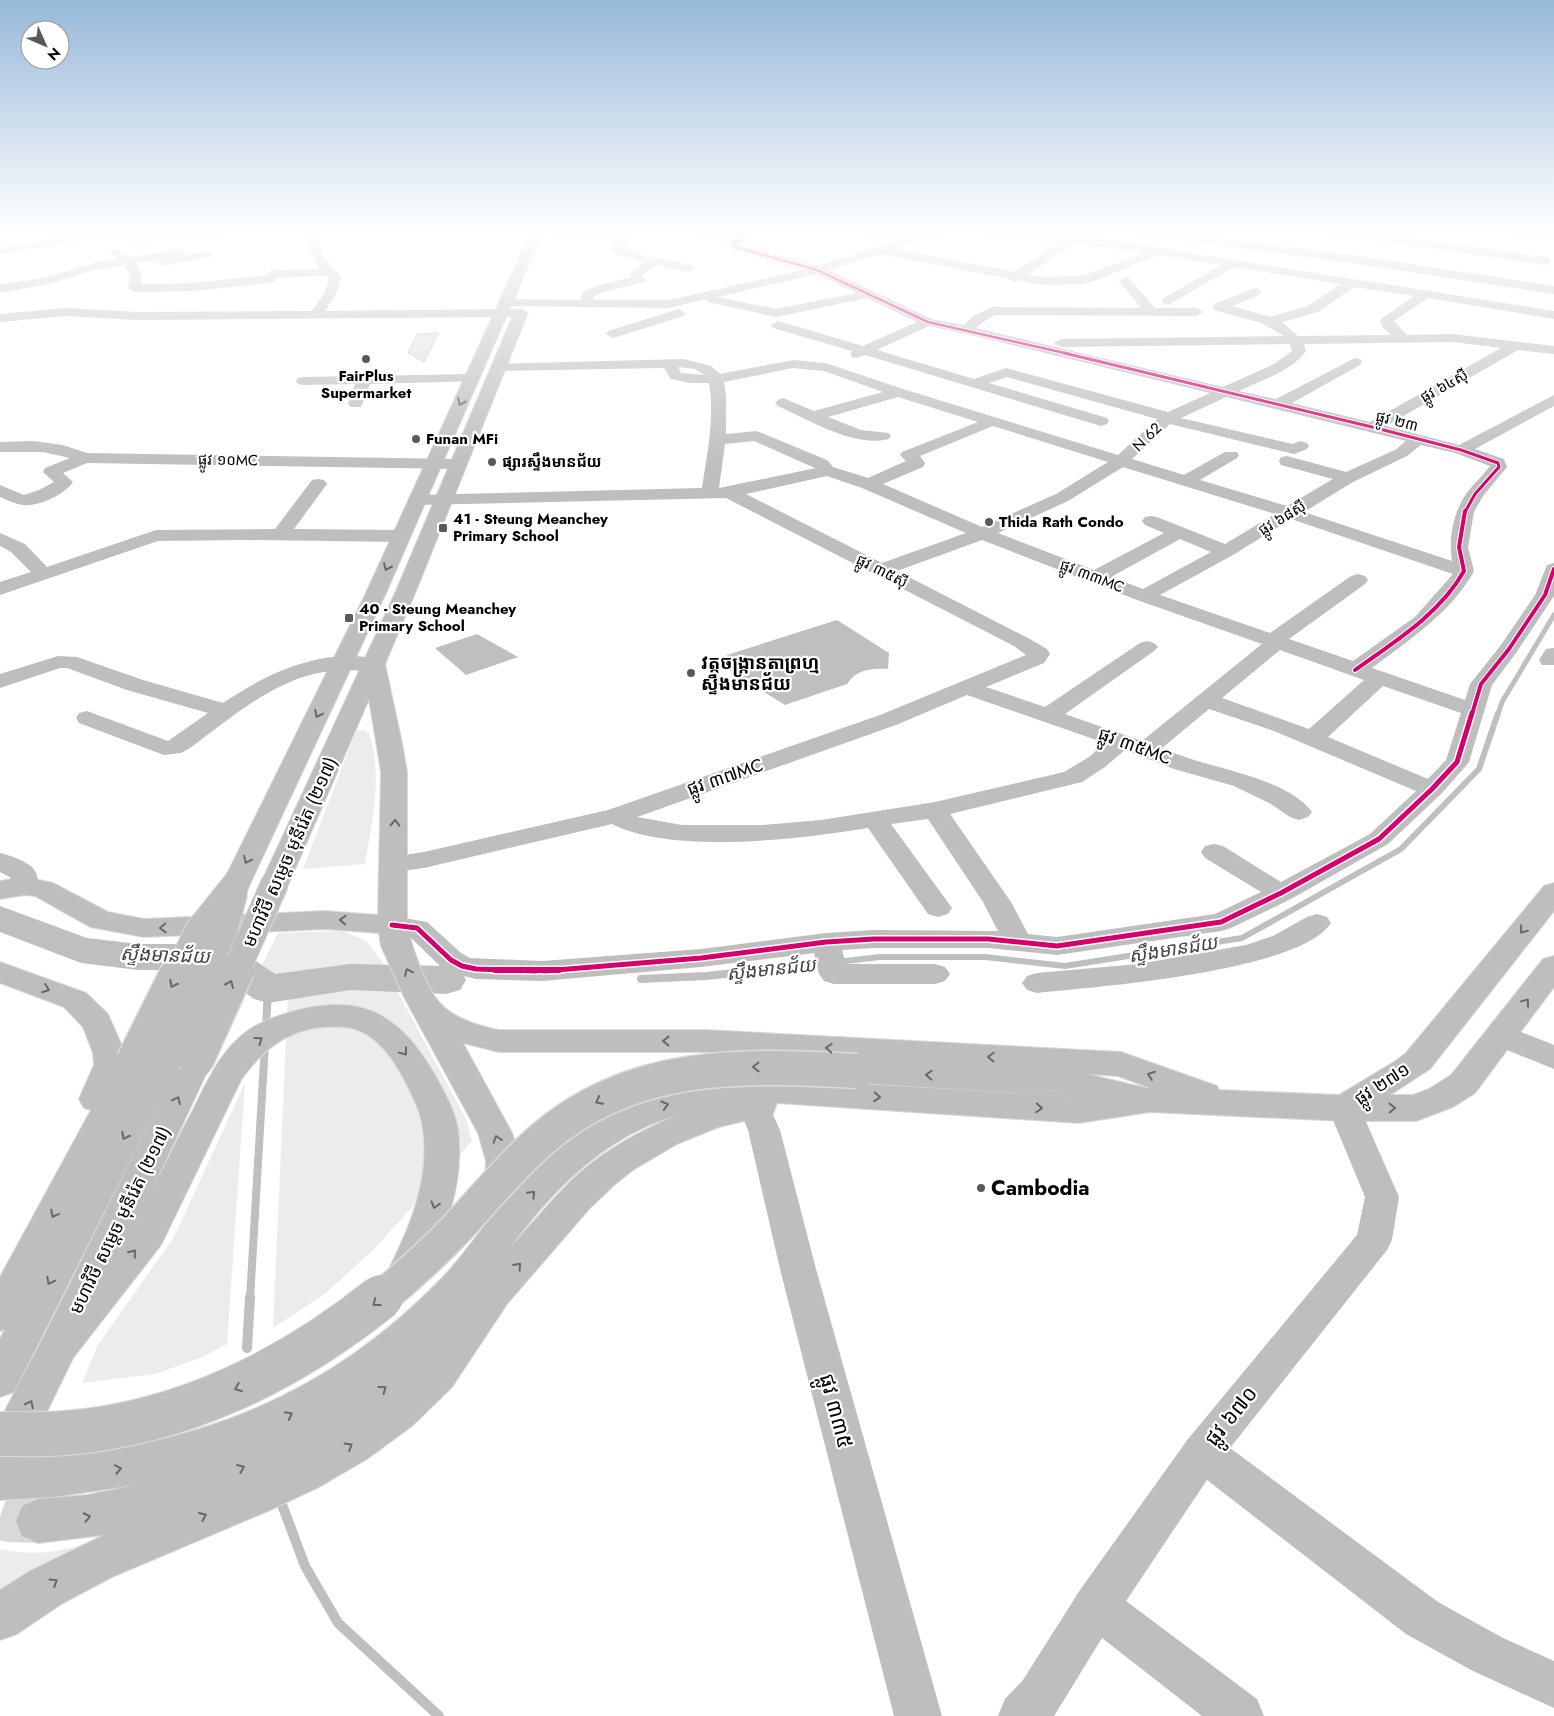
<svg xmlns="http://www.w3.org/2000/svg" width="1554" height="1716" viewBox="0 0 1554 1716" font-family="Jost,'Noto Sans Khmer',sans-serif">
<rect width="100%" height="100%" fill="#fff"/>
<g fill="#ececec">
<path d="M364,730L369,734C383,773 372,824 365,864L303,869L356,731Z"/>
<path d="M343,931L366,941L386,967L352,966L276,977L261,967L278,933Z"/>
<path d="M357,984L394,985L466,1119L472,1141L375,1248L326,1293L273,1328L288,992Z"/>
<path d="M245,1083L227,1344L203,1357L155,1374L82,1383L98,1345L174,1237Z"/>
<path d="M85,1544L55,1558L0,1593V1549C35,1556 52,1553 85,1544Z"/>
</g>
<g fill="#bfbfbf">
<path d="M837,620L889,653L888,669C871,668 857,669 847,684L785,705L729,670L727,655Z"/>
<path d="M477,634L518,657L466,675L435,648Z"/>
</g>
<g fill="none" stroke-linecap="round" stroke-linejoin="round">
<path stroke="#bfbfbf" stroke-width="5" d="M1498,714L1502,702L1554,615"/>
<g stroke="#bfbfbf" stroke-width="6">
<path d="M837,962L880,957H985L1065,966L1242,938L1401,849L1479,769L1498,713"/>
<path d="M753,971L825,963"/>
</g>
<g stroke="#bfbfbf" stroke-width="8">
<path d="M641,979L706,976L765,970"/>
<path d="M266,1027L268,989"/>
<path d="M250,1299L265,1044"/>
</g>
<g stroke="#bfbfbf" stroke-width="10">
<path d="M247,1348L250,1297"/>
<path d="M281,1502L305,1566L338,1623L439,1716"/>
</g>
<path fill="#bfbfbf" fill-rule="evenodd" d="M0,906L87,938L138,944H223L237,948L275,974L350,964L446,966L460,970L466,980L460,990L446,994L350,990L268,1003L254,999L214,970H138L81,963L0,932Z"/>
</g>
<path fill="#dfdfdf" stroke="#c7c7c7" d="M439,333L424,362L408,353L417,334Z"/>
<g fill="none" stroke-linecap="round" stroke-linejoin="round">
<path stroke="#d9d9d9" stroke-width="44" stroke-dasharray="44 22" stroke-linecap="butt" d="M0,1517L9,1520L38,1521"/>
<defs>
<g id="major">
<path d="M532,230H544L386,593L250,884L246,890L236,893L226,890L222,884L366,593Z"/>
<path d="M521,309L528,313L416,591L385,664L402,743L407,772V925C411,945 426,988 440,1003C454,1019 479,1026 499,1030H705L1121,1052L1217,1086L1219,1090L1339,1095L1394,1062L1406,1053L1544,886L1554,883V911L1430,1069L1390,1095H1413L1429,1089L1451,1075L1543,959L1554,956V987L1475,1093L1453,1107L1416,1121H1344L1150,1112L1079,1123L777,1103L773,1114L719,1127L677,1144L633,1170L613,1186L589,1209L507,1304L452,1387L412,1426L367,1459L319,1487L268,1511L112,1577L63,1603L17,1634L0,1640V1590L30,1571L104,1535L38,1543L22,1536L16,1521L22,1506L38,1499L87,1495L135,1485L54,1497L0,1500V1420L45,1334L163,1095L14,1392L0,1397V1339L5,1329L0,1331V1277L91,1110L84,1108L79,1099L94,1065L93,1053L83,1027L64,1007L0,983V962L86,993L108,1014L125,1053L133,1050L145,1054L148,1060L151,1054L163,1050L175,1054L179,1062L184,1053L196,1049L208,1053L212,1061L152,1190C166,1163 179,1136 193,1110C206,1084 218,1056 240,1037C254,1024 273,1017 291,1012C361,992 400,1014 435,1075C444,1092 455,1110 458,1130C465,1185 444,1235 420,1282L407,1287L394,1282L388,1271C410,1227 430,1180 423,1129C421,1113 413,1097 406,1083C395,1061 379,1037 355,1029C345,1026 334,1027 324,1027C287,1030 262,1050 241,1080L161,1245L73,1358L25,1457C190,1450 326,1398 442,1278C464,1255 482,1228 501,1204L490,1200L485,1190L486,1161L478,1133L404,997L381,946L379,933L325,929L144,937L90,927L35,896L25,895L0,899V881L25,877L53,883L108,912L144,919L325,911L378,915L381,772L369,699L289,883L285,889L275,892L265,889L261,883L396,591L514,313ZM463,1043L499,1052H705L852,1061L845,1063L841,1071L845,1079L857,1083L1082,1097L775,1079L701,1085L656,1096L625,1107L596,1121L568,1140L540,1162L521,1182L522,1161L512,1133ZM1087,1074L1118,1076L1150,1088H1146ZM675,1116C636,1133 599,1153 569,1183C548,1204 529,1227 509,1249C551,1191 605,1136 675,1116Z"/>
</g>
</defs>
<use href="#major" stroke="#dbdbdb" stroke-width="2"/>
<g fill="#bebebe" fill-rule="evenodd">
<path d="M107,230H132L127,233L0,254V248Z"/>
<path d="M202,230H229L224,233L176,240L129,241L123,238L129,235L176,234Z"/>
<path d="M304,230H314L323,256L341,277L337,292L325,311L521,309L527,313L521,317L138,320L65,316L0,322V314L65,308L138,312L312,311L325,292L329,278L326,276L275,278L274,282L270,283L193,291L134,292L128,288L130,276L124,265L95,270L45,285L0,293V285L43,278L93,263L118,259L110,252L116,249L130,257L181,249L187,252L182,255L209,251L215,254L209,257L163,266L157,262L162,259L136,263L141,272V284L193,283L269,275L270,271L274,270L320,269L309,250Z"/>
<path d="M550,230L627,232L631,237L624,249L641,255L692,265L694,268L688,272L657,265L642,275L646,279L644,282L604,292L593,297V300H669L803,270L731,249L729,242L736,235L683,233L678,230H759L758,232L750,234L741,245L817,266L897,241L858,233L853,230H875L910,237L933,230H949L948,232L894,249L1015,272L1061,242L989,236L975,230C1058,229 1140,245 1222,258C1333,276 1443,293 1554,311V319L1428,298L1394,321L1407,335L1453,334L1554,346V354L1518,350L1386,426L1459,445L1554,395V406L1475,449L1504,459L1507,467L1483,496L1474,512L1468,547L1474,571C1451,613 1409,640 1372,668L1465,700L1470,684L1501,645L1535,595L1547,565L1554,563V596L1516,653L1492,685L1469,762L1465,767L1441,794L1388,844L1291,899L1231,928L1221,931L1057,955L988,948H874L842,950L846,964H935L945,967L950,974L945,981L935,984H834L824,981L819,974L814,953L701,967L542,981L476,979L452,973L441,967L409,936L382,931L378,925L382,919L392,916L427,922L461,953L470,958L542,961L701,949L826,933L874,930L998,931L983,902L928,819L891,824L952,908L948,914L938,917L928,914L868,828C801,839 673,855 612,824L424,868L394,872L385,870L381,864L385,858L424,852L608,810L880,715L1026,655L1014,646L726,498L417,505L411,504L408,500L411,496L417,495L702,488C707,454 715,418 709,383H690L671,379L664,368L498,371L493,370L491,367L493,364L684,359L711,366L720,374L793,360L826,363L903,389L1118,455L1157,419L1007,377L989,383L1107,418L1109,421L1107,424L1101,426L865,355L857,358L852,357L850,354L852,351L773,328L771,325L778,321L863,346L917,322L867,298L776,317L708,302L706,299L669,308L500,306L499,303L500,300L505,299L580,300L583,292L596,286L632,277L629,274L645,263L613,252L611,250L619,237L554,235L550,234L548,232ZM1074,243L1144,253L1082,276L1041,277L1028,275ZM881,254L1009,279L1015,282L1019,280L1041,285L1082,284L1097,280L1158,255L1221,265L1164,298L1162,301L1164,304L1168,305L1234,267L1341,284L1308,306L1270,317L1232,306L1259,295L1261,292L1259,289L1255,288L1214,304L1213,307L1214,310L1262,323L1284,336L1061,339L1054,343L1061,347L1290,344L1292,351L1274,364L1223,387L976,328L983,322L995,315L1197,316L1203,312L1197,308H1155L1129,278L1125,277L1119,281L1141,308L993,307L973,316L964,325L932,319L828,270ZM816,274L856,293L776,309L718,297ZM1354,287L1414,296L1380,320L1383,328L1391,335L1298,336L1282,322L1318,312ZM929,326L967,334L1210,393L1168,412L1006,368L974,379L877,350ZM1453,342L1501,348L1370,422L1292,403L1360,365L1362,362L1360,359L1355,358L1276,399L1239,391C1261,380 1291,372 1306,351L1304,344ZM678,367L695,369L705,375L681,373ZM793,368L824,371L883,392L814,411L783,398L778,400L775,403L778,406C809,420 855,448 889,439L891,436L889,433L861,430L828,417L898,397L978,422L902,452L900,455L906,461L868,478L833,467L827,460L762,433L756,431L726,434V396L724,382ZM1226,397L1406,441L1395,450L1346,472L1287,456L1281,457L1279,461L1281,465L1333,479L1287,506L1200,480L1237,458L1239,455L1237,452H1225L1184,475L1132,459L1170,424L1294,454L1307,449L1309,446L1307,443L1301,441L1292,444L1181,418ZM993,426L1108,462L1056,494L982,527L883,484L923,467L925,463L920,456ZM754,441L815,468H816L719,488L725,444ZM1421,445L1455,453L1490,466C1484,474 1476,482 1469,490C1454,509 1448,537 1452,561L1304,512L1353,482L1407,456ZM1123,467L1275,514L1225,544L1157,517L1151,516L1145,517L1142,521L1145,525L1164,533L1094,570L998,533L1068,501ZM827,476L862,488L966,533L882,563L746,494ZM1291,519L1453,574L1415,617L1353,661L1289,639L1365,584L1368,580L1365,576L1358,574L1351,576L1270,633L1160,595L1233,555ZM1180,539L1211,552L1143,589L1111,577ZM982,540L1137,600L1262,644L1142,741L1065,714L1154,651L1158,647L1154,643L1147,641L1140,643L1045,707L986,687L1044,663L1050,654L1047,649L1028,638L897,571ZM1280,650L1364,680L1309,729L1222,698ZM1383,686L1461,713L1446,760L1428,779L1328,737ZM967,695L1105,743L1089,757L1064,772L935,802L821,820L763,825H682L637,817L896,725ZM1209,709L1274,731L1416,791L1370,834L1281,882L1223,846L1214,844L1205,846L1201,852L1205,858L1261,892L1215,914L1057,937L1028,934L1011,902L950,814L1082,782L1105,767L1125,750L1174,769L1234,786L1271,804L1290,817L1299,820L1308,817L1312,812C1291,782 1225,770 1191,759C1181,756 1172,752 1162,748Z"/>
<path d="M1125,230H1155L1358,256L1554,286V294L1358,264L1130,233Z"/>
<path d="M1321,230H1349L1546,257L1552,261L1546,265L1326,233Z"/>
<path d="M1506,230H1534L1554,233V239L1511,233Z"/>
<path d="M679,309L685,313L684,316L613,338L606,334L608,331Z"/>
<path d="M471,374L476,375L478,378L476,381L370,384L361,407H351L348,404L355,384L303,385L298,384L296,381L298,378L303,377Z"/>
<path d="M33,441L63,445L87,453L458,459L464,460L466,464L464,468L458,469L87,463L63,473L73,482C64,495 38,507 23,505C15,504 7,500 0,497V485L24,495L39,490L54,482L43,472L45,468L70,458L43,452H0V442Z"/>
<path d="M318,479L324,480L327,484L294,529L401,530L408,532L410,536L408,540L401,542L245,540L158,541L0,595V582L31,572L11,552L0,546V533L25,544L47,567L156,530L275,529L312,480Z"/>
<path d="M1554,648V665H1542L1539,660L1546,649Z"/>
<path d="M58,656L77,657L143,680L223,703C269,672 325,646 382,660L385,665L382,670L374,671C357,671 340,669 324,672C273,680 230,719 190,748L181,753L164,755L79,723L76,718L79,713L87,711L168,741L208,713L127,690L67,668H60L0,688V674Z"/>
<path d="M0,853C11,856 32,862 36,873C38,877 38,882 38,886L35,892L25,894L15,892L12,886L10,877L0,872Z"/>
<path d="M1317,914L1327,917L1331,923C1299,972 1096,987 1037,993L1027,990L1022,983L1027,976L1037,973L1138,964L1246,945L1273,936L1307,917Z"/>
<path d="M1501,1024L1554,1045V1069L1490,1043L1486,1035L1490,1027Z"/>
<path d="M754,1094L765,1098L780,1130L816,1269L942,1716H894L780,1269L748,1130L738,1106L743,1098Z"/>
<path d="M1344,1096L1355,1100L1360,1108L1399,1197L1392,1240L1387,1250L1230,1448L1438,1602L1503,1638L1554,1661V1708L1471,1670L1406,1634L1207,1480L1126,1601L1257,1699L1264,1716H1202L1102,1638L1054,1716H998L1005,1699L1023,1680L1080,1590L1188,1439L1357,1235L1365,1197L1328,1108L1333,1100Z"/>
</g>
<use href="#major" fill="#bebebe" fill-rule="evenodd"/>
<defs>
<g id="major-bridge-far2">
<path d="M179,971L199,930L236,884"/>
<path d="M205,971L224,930L234,892"/>
<path d="M236,971L275,883"/>
</g>
<g id="major-bridge-far1">
<path d="M196,1061L237,970"/>
<path d="M133,1062L179,970"/>
<path d="M163,1062L206,970"/>
<path d="M380,1299C407,1277 433,1253 458,1227C485,1198 511,1166 541,1140C632,1060 744,1065 857,1071"/>
</g>
<path id="major-bridge" d="M0,1434C21,1434 43,1435 65,1433C182,1424 290,1370 381,1297"/>
</defs>
<use href="#major-bridge-far2" stroke="#dbdbdb" stroke-width="29" stroke-linecap="butt"/>
<use href="#major-bridge-far1" stroke="#dbdbdb" stroke-width="37" stroke-linecap="butt"/>
<use href="#major-bridge" stroke="#dbdbdb" stroke-width="46" stroke-linecap="butt"/>
<use href="#major-bridge-far2" stroke="#bebebe" stroke-width="27"/>
<use href="#major-bridge-far1" stroke="#bebebe" stroke-width="34"/>
<use href="#major-bridge" stroke="#bebebe" stroke-width="44"/>
<defs>
<path id="cycleway-far4" d="M746,232L735,242V247L817,270L928,322L1069,354"/>
<path id="cycleway-far3" d="M1064,353L1372,427L1461,450L1498,463L1499,467L1475,494L1465,512"/>
<g id="cycleway-far2">
<path d="M1355,670C1394,642 1440,614 1464,571L1459,547L1465,511"/>
<path d="M1472,714L1481,684L1509,649L1545,595L1554,569"/>
</g>
<g id="cycleway-far1">
<path d="M392,925L417,928L451,960L462,966L476,969L536,971"/>
<path d="M544,971L701,958L826,942L874,939H988L1057,946L1221,922L1281,893L1379,839L1432,789L1457,762L1472,713"/>
</g>
<path id="cycleway" d="M495,970H559"/>
</defs>
<use href="#cycleway-far4" stroke="#fff" stroke-width="4"/>
<use href="#cycleway-far3" stroke="#fff" stroke-width="5"/>
<use href="#cycleway-far2" stroke="#fff" stroke-width="6"/>
<use href="#cycleway-far1" stroke="#fff" stroke-width="8"/>
<use href="#cycleway" stroke="#fff" stroke-width="9"/>
<use href="#cycleway-far4" stroke="#d6006c" stroke-width="2.5"/>
<use href="#cycleway-far3" stroke="#d6006c" stroke-width="3"/>
<use href="#cycleway-far2" stroke="#d6006c" stroke-width="4"/>
<use href="#cycleway-far1" stroke="#d6006c" stroke-width="5"/>
<use href="#cycleway" stroke="#d6006c" stroke-width="6"/>
</g>
<defs><path id="oneway-chevron" d="M-2-3.5L2.5 0L-2 3.5" fill="none" stroke-width="1.6" stroke-linecap="round" stroke-linejoin="round" transform="scale(1.25)"/></defs>
<g stroke="#686868">
<use href="#oneway-chevron" transform="translate(461 402) rotate(114)"/>
<use href="#oneway-chevron" transform="translate(387 567) rotate(114)"/>
<use href="#oneway-chevron" transform="translate(318 714) rotate(116)"/>
<use href="#oneway-chevron" transform="translate(395 823) rotate(-89)"/>
<use href="#oneway-chevron" transform="translate(247 860) rotate(116)"/>
<use href="#oneway-chevron" transform="translate(343 920) rotate(-178)"/>
<use href="#oneway-chevron" transform="translate(163 928) rotate(179)"/>
<use href="#oneway-chevron" transform="translate(1523 930) rotate(129)"/>
<use href="#oneway-chevron" transform="translate(408 972) rotate(-115)"/>
<use href="#oneway-chevron" transform="translate(173 984) rotate(117)"/>
<use href="#oneway-chevron" transform="translate(230 984) rotate(-66)"/>
<use href="#oneway-chevron" transform="translate(46 989) rotate(20)"/>
<use href="#oneway-chevron" transform="translate(1526 1002) rotate(-53)"/>
<use href="#oneway-chevron" transform="translate(259 1040) rotate(-36)"/>
<use href="#oneway-chevron" transform="translate(666 1041) rotate(180)"/>
<use href="#oneway-chevron" transform="translate(829 1048) rotate(-177)"/>
<use href="#oneway-chevron" transform="translate(404 1052) rotate(53)"/>
<use href="#oneway-chevron" transform="translate(991 1057) rotate(-177)"/>
<use href="#oneway-chevron" transform="translate(756 1067) rotate(179)"/>
<use href="#oneway-chevron" transform="translate(929 1075) rotate(-177)"/>
<use href="#oneway-chevron" transform="translate(1151 1075) rotate(-160)"/>
<use href="#oneway-chevron" transform="translate(877 1097) rotate(4)"/>
<use href="#oneway-chevron" transform="translate(177 1100) rotate(-64)"/>
<use href="#oneway-chevron" transform="translate(599 1101) rotate(153)"/>
<use href="#oneway-chevron" transform="translate(665 1105) rotate(-17)"/>
<use href="#oneway-chevron" transform="translate(1039 1108) rotate(4)"/>
<use href="#oneway-chevron" transform="translate(1392 1108) rotate(-1)"/>
<use href="#oneway-chevron" transform="translate(125 1136) rotate(117)"/>
<use href="#oneway-chevron" transform="translate(497 1139) rotate(-108)"/>
<use href="#oneway-chevron" transform="translate(532 1194) rotate(-46)"/>
<use href="#oneway-chevron" transform="translate(435 1205) rotate(105)"/>
<use href="#oneway-chevron" transform="translate(54 1214) rotate(118)"/>
<use href="#oneway-chevron" transform="translate(133 1253) rotate(-51)"/>
<use href="#oneway-chevron" transform="translate(518 1266) rotate(-48)"/>
<use href="#oneway-chevron" transform="translate(50 1281) rotate(117)"/>
<use href="#oneway-chevron" transform="translate(376 1303) rotate(142)"/>
<use href="#oneway-chevron" transform="translate(238 1388) rotate(157)"/>
<use href="#oneway-chevron" transform="translate(383 1389) rotate(-36)"/>
<use href="#oneway-chevron" transform="translate(30 1404) rotate(-63)"/>
<use href="#oneway-chevron" transform="translate(289 1415) rotate(-27)"/>
<use href="#oneway-chevron" transform="translate(349 1446) rotate(-31)"/>
<use href="#oneway-chevron" transform="translate(241 1468) rotate(-23)"/>
<use href="#oneway-chevron" transform="translate(118 1469) rotate(-11)"/>
<use href="#oneway-chevron" transform="translate(203 1516) rotate(-23)"/>
<use href="#oneway-chevron" transform="translate(87 1517) rotate(-12)"/>
<use href="#oneway-chevron" transform="translate(54 1582) rotate(-32)"/>
</g>
<linearGradient id="sky" x2="0" y2="1"><stop stop-color="#97b8d8"/><stop offset="0.49" stop-color="#fff"/><stop offset="1" stop-color="#fff" stop-opacity="0"/></linearGradient>
<rect width="1554" height="470" fill="url(#sky)"/>
<g fill="#595959" stroke="#fff" stroke-width="2">
<circle cx="366" cy="359" r="5"/>
<circle cx="416" cy="439" r="5"/>
<circle cx="492" cy="462" r="5"/>
<circle cx="989" cy="522" r="5"/>
<rect x="438" y="523" width="10" height="10" rx="2.5"/>
<rect x="344" y="613" width="10" height="10" rx="2.5"/>
<circle cx="691" cy="673" r="5"/>
<circle cx="981" cy="1188" r="5"/>
</g>
<g text-anchor="middle" dominant-baseline="central" stroke-width="4.5" stroke-linejoin="round" paint-order="stroke">
<g font-size="15" font-weight="bold" fill="#000" stroke="#fff" text-anchor="start">
<text x="366" y="376" text-anchor="middle">FairPlus<tspan x="366" dy="17">Supermarket</tspan></text>
<text x="426" y="439">Funan MFi</text>
<text x="502" y="462">ផ្សារស្ទឹងមានជ័យ</text>
<text x="453" y="519">41 - Steung Meanchey<tspan x="453" dy="17">Primary School</tspan></text>
<text x="999" y="522">Thida Rath Condo</text>
<text x="359" y="609">40 - Steung Meanchey<tspan x="359" dy="17">Primary School</tspan></text>
</g>
<g font-size="15" fill="#000" stroke="#fff">
<text transform="translate(1444 386) rotate(-29)">ផ្លូវ ៦៤ស៊ី</text>
<text transform="translate(1397 421) rotate(14)">ផ្លូវ ២៣</text>
<text transform="translate(1147 437) rotate(-44)">N 62</text>
<text transform="translate(228 460) rotate(1)">ផ្លូវ ១០MC</text>
<text transform="translate(1282 518) rotate(-31)">ផ្លូវ ៦៨ស៊ី</text>
<text transform="translate(882 571) rotate(27)">ផ្លូវ ៣៥ស៊ី</text>
<text transform="translate(1092 576) rotate(21)">ផ្លូវ ៣៣MC</text>
</g>
<g font-size="18" font-weight="bold" fill="#000" stroke="#fff" text-anchor="start">
<text x="701" y="663">វត្តចង្ក្រានតាព្រហ្ម<tspan x="701" dy="21">ស្ទឹងមានជ័យ</tspan></text>
</g>
<g font-size="18" fill="#000" stroke="#fff">
<text transform="translate(1135 746) rotate(20)">ផ្លូវ ៣៥MC</text>
<text transform="translate(725 777) rotate(-19)">ផ្លូវ ៣៧MC</text>
<text transform="translate(290 852) rotate(-66)">មហាវិថី សម្តេច មុនីរ៉េត (២១៧)</text>
<text transform="translate(1382 1084) rotate(-33)">ផ្លូវ ២៧១</text>
<text transform="translate(120 1220) rotate(-64)">មហាវិថី សម្តេច មុនីរ៉េត (២១៧)</text>
</g>
<g font-size="19" font-style="italic" fill="#444" stroke="#fff">
<text transform="translate(1173 949) rotate(-9)">ស្ទឹងមានជ័យ</text>
<text transform="translate(165 955) rotate(2)">ស្ទឹងមានជ័យ</text>
<text transform="translate(771 969) rotate(-6)">ស្ទឹងមានជ័យ</text>
</g>
<g font-size="21" font-weight="bold" fill="#000" stroke="#fff" text-anchor="start">
<text x="991" y="1188">Cambodia</text>
</g>
<g font-size="21" fill="#000" stroke="#fff">
<text transform="translate(836 1411) rotate(75)">ផ្លូវ ៣៣៥</text>
<text transform="translate(1231 1416) rotate(-51)">ផ្លូវ ៦៧០</text>
</g>
</g>
<g transform="translate(45 45) rotate(135)"><circle r="24" fill="#ffffff" stroke="#999999"/>
<path d="M0-4L9 19L0 12L-9 19Z" fill="#595959"/>
<text y="-8" font-size="14" font-weight="bold" text-anchor="middle" fill="#000000">N</text>
</g>
</svg>
